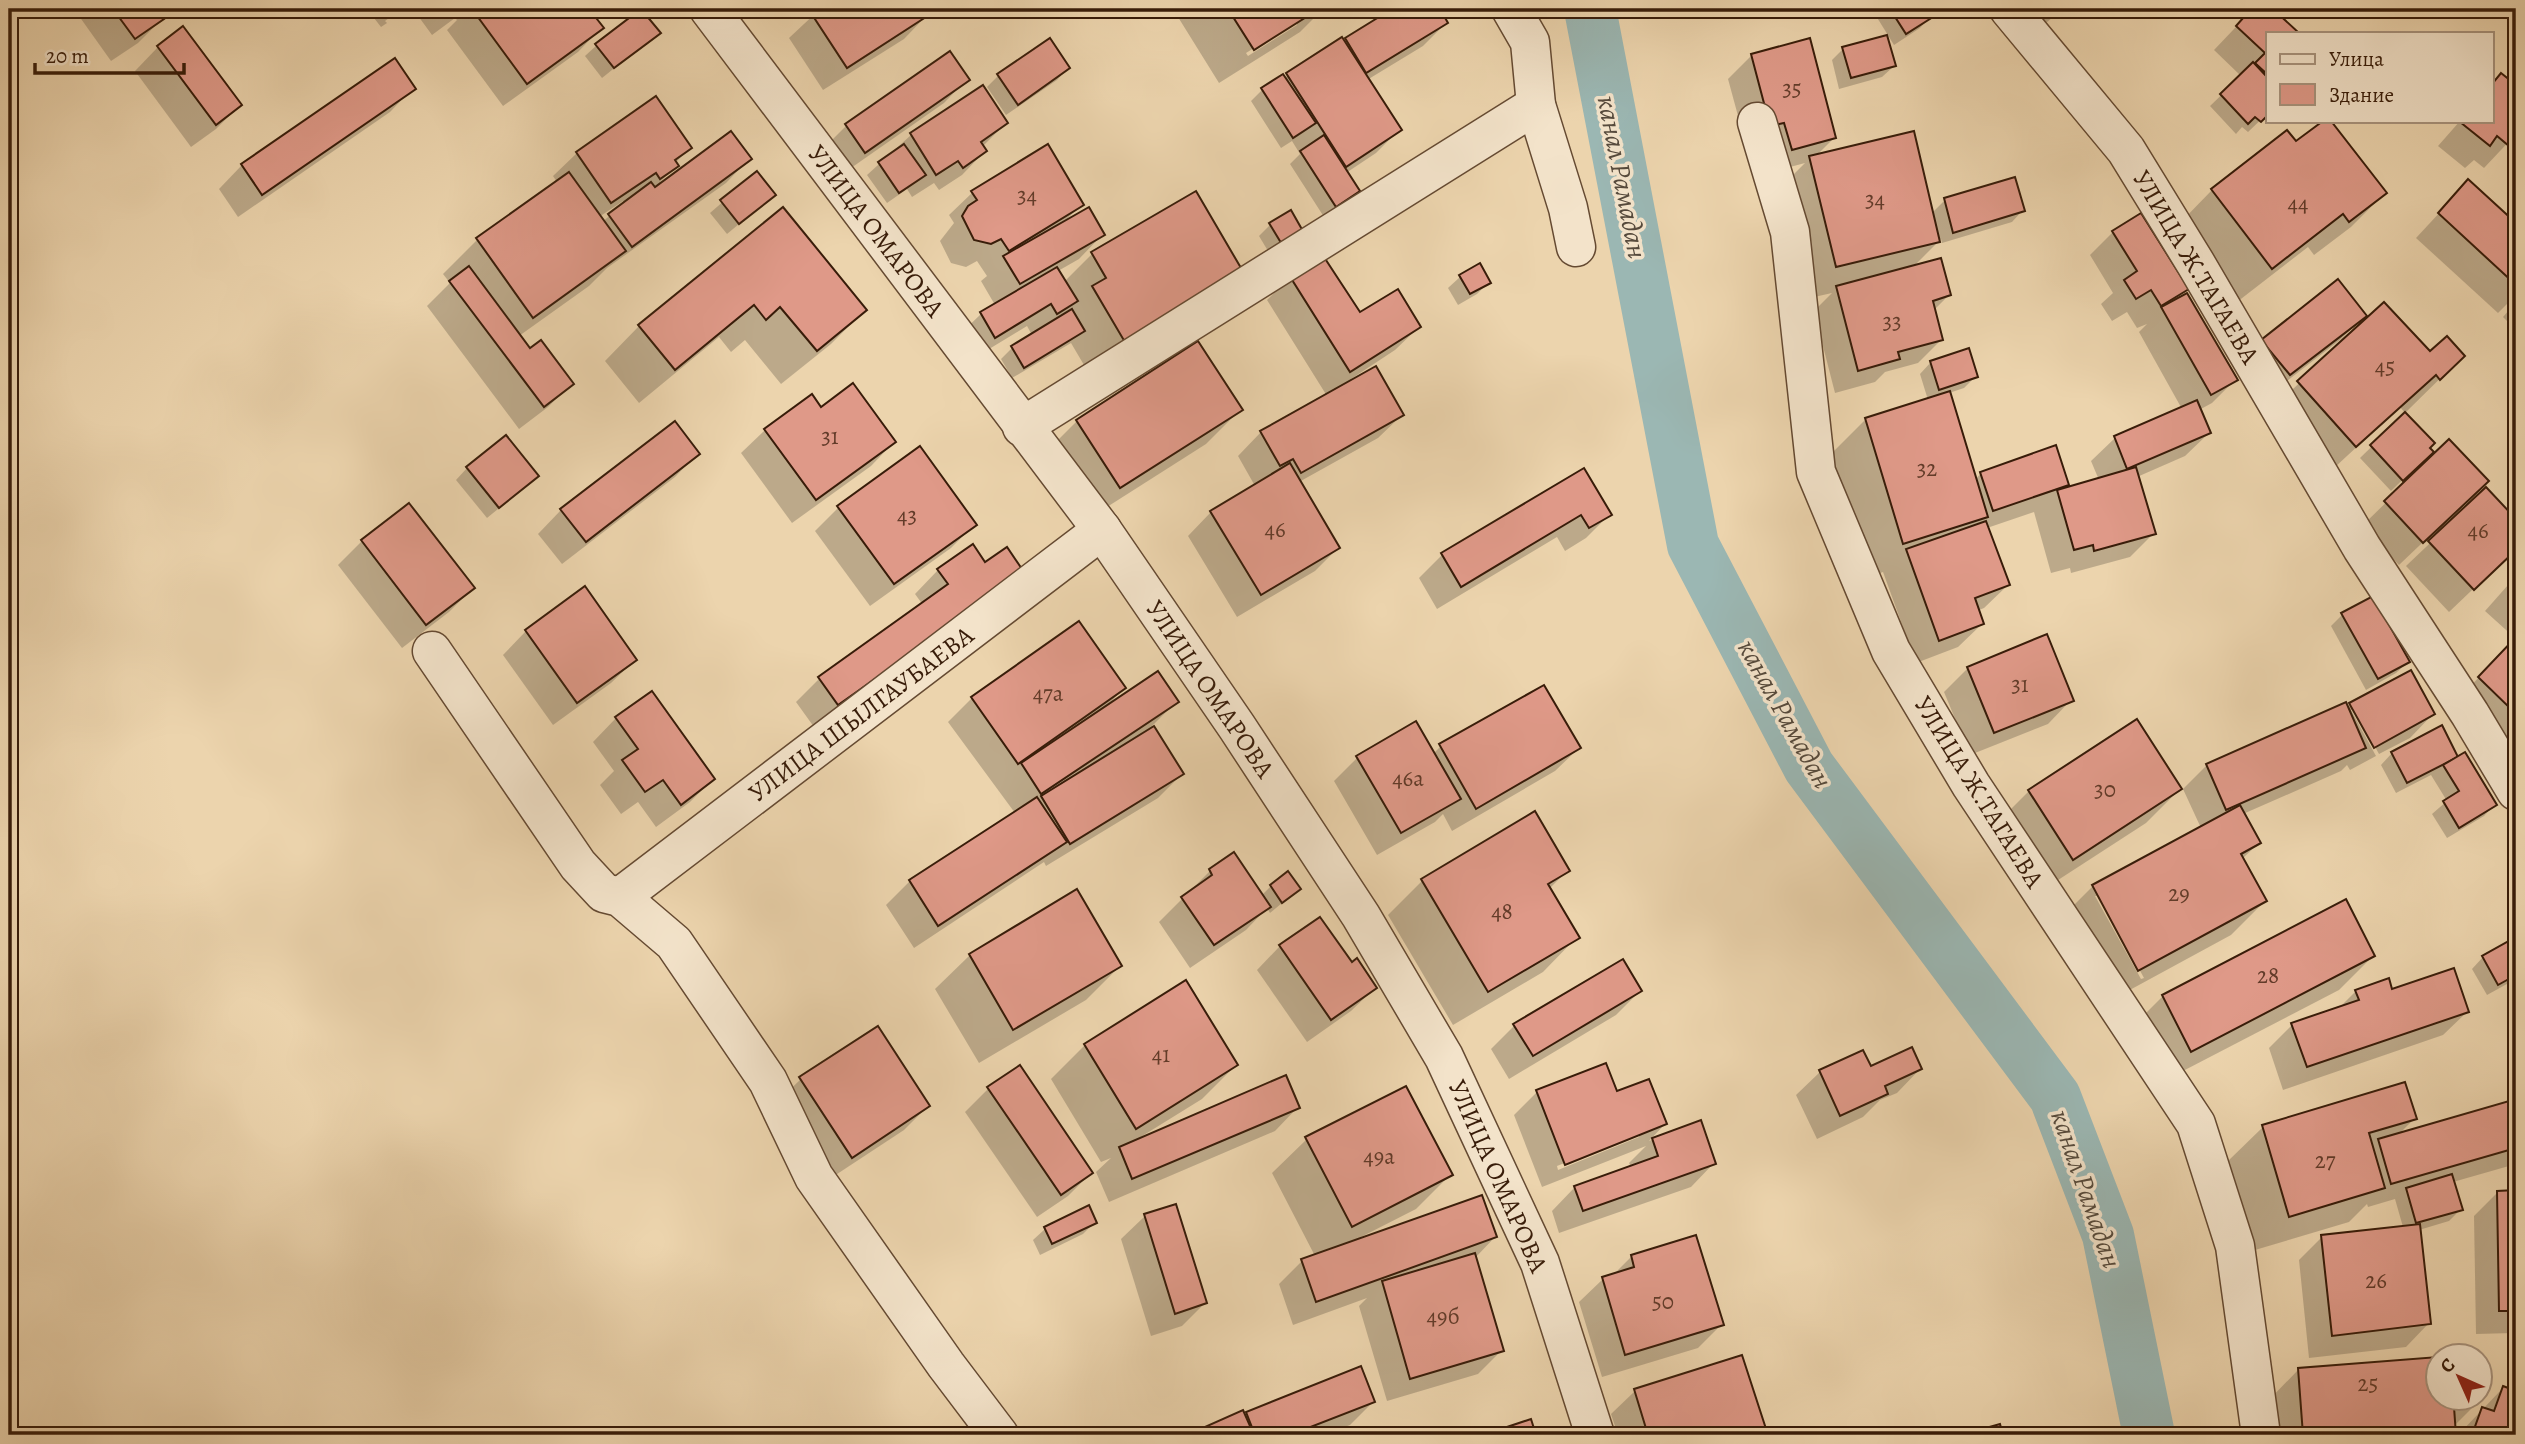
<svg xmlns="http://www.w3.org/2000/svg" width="2525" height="1444" viewBox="0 0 2525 1444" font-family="Alegreya,serif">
<rect width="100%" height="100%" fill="#ecd4ad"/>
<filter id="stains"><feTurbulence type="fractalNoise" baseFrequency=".00286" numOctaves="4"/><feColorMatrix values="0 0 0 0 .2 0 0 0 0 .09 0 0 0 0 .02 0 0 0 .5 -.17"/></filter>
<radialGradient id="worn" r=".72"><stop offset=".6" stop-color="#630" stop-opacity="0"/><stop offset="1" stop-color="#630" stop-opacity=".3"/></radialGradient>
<g fill="#0003" fill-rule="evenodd">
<path d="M74,9H154L162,19L138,43L111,61Z"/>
<path d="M367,9H401L385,21L387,23L381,27Z"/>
<path d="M413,9H587L601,28L578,52L503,106L447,30L457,20L455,18L432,35Z"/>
<path d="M820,9H923L927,15L904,39L823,90L789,38Z"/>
<path d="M1173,9H1323L1300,32L1219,83ZM1297,21V25L1248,56L1246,53Z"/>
<path d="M1396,9H1438L1446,23L1423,46L1367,80L1399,130L1376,153L1346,173L1358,191L1347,202L1324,217L1290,164L1300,154L1292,141L1281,148L1251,101L1262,90L1283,76L1284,78Z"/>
<path d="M1875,9H1926L1931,16L1920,28L1894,45L1873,11Z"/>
<path d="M2033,9H2062L2046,23Z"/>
<path d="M2253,9H2271L2296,33H2268V113L2248,132L2242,127L2236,134L2210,106L2241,76L2214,50Z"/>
<path d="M658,33L602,78L585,56L597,45Z"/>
<path d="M158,47L240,105L216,129L191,147L135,71Z"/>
<path d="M1843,49L1894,66L1882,77L1839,89L1832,60Z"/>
<path d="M949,53L967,79L944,103L841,175L823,149L846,126Z"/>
<path d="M1752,55L1834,138L1816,156L1932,213L1945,200L2023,210L2012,222L1942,243L1941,239L1913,267L1949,295L1934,310L1941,340L1918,363L1885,372L1875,382L1835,393L1814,311L1832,293L1801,300L1776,192L1805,163L1768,173L1747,149L1728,79Z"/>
<path d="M1068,68L1057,80L1006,115L987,87L999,75Z"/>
<path d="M2501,75L2516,87V134L2484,168L2474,160L2465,168L2438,146L2460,121H2492V85Z"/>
<path d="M413,88L390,112L238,217L219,189L242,165Z"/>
<path d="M2326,121H2329L2385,193L2351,227L2314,255L2308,247L2237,302L2178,225L2212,190L2287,133L2295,144Z"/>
<path d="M1006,123L982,147L985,151L962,175L939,190L934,183L912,197L907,189L887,203L867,175L911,135Z"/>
<path d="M690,148L675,163L677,165L660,182L661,184L749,159L726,183L607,268L589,286L519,336L530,351L571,384L548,407L519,429L427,306L450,283L443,274L477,240L557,182L553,176L577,153ZM623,201L624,204L602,222L599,217Z"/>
<path d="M756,173L774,195L727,234L710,213Z"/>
<path d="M2468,182L2516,225V295L2498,313L2416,238Z"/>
<path d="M973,192L1082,204L1065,221L1102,235L1079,259L1058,271L1064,282L1092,254L1246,280L1094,382L1071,343L1012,378L1001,359L1012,348L1032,335L1027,326L971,360L957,337L981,314L995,305L981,281L987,276L977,261L966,267L951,263L940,241L954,223L949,215Z"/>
<path d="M783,209L865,310L831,344L781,384L745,340L731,352L719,337L639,403L605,361L639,326Z"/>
<path d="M1270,225L1302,233L1271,256L1259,236Z"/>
<path d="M2113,232L2186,289L2175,300L2236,379L2212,403L2199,410L2209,433L2185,456L2137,477L2154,533L2130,557L2071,573L2070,568L2051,573L2034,512L1987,528L2008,585L1984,608L1977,611L1982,624L1958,647L1916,663L1883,572L1868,577L1831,454L1866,419L1928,400L1920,374L1931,362L1976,376L1964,388L1949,393L1975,480L1981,473L2067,485L2061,491L2099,480L2091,461L2115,438L2182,409L2139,332L2147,324L2137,328L2127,312L2112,321L2101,304L2113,293L2090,255Z"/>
<path d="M1479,266L1488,283L1477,294L1458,305L1448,288L1460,277Z"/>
<path d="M1290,277L1359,315L1419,327L1395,350L1351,379L1402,415L1378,438L1299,482L1338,548L1315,571L1237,617L1188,536L1211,512L1255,486L1238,456L1261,432L1327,396L1267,300Z"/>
<path d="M2338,282L2365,315L2341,339L2265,398L2239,364Z"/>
<path d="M2516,302V330L2503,317Z"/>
<path d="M2384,304L2430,354L2463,356L2405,413L2400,407L2321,480L2264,416Z"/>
<path d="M821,409L894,442L871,466L792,523L741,453L765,430Z"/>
<path d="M1240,410L1206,444L1085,521L1043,455L1077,421Z"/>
<path d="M2405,414L2431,452L2391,491L2360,458Z"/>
<path d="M675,423L698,453L675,477L562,564L538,534L561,510Z"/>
<path d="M2449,441L2463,504L2399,565L2362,526Z"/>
<path d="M467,468L525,487L487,518L456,480Z"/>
<path d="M1584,471L1610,514L1586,538L1565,551L1557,537L1437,609L1419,578L1442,555Z"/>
<path d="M2486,490L2516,522V548L2449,612L2406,566Z"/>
<path d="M409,505L473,588L449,612L402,648L338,565L362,541Z"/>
<path d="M839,507L975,524L951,548L870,606L815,531Z"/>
<path d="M985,564L1024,575L814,727L796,702L819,679L923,605L915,594L938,570Z"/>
<path d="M2516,576V639L2485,611Z"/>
<path d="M2342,615L2408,662L2396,673L2366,690L2331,626Z"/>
<path d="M1078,624L1123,688L1108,706L1176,702L1152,726L1182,774L1158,798L1046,866L1044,862L914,948L886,905L910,881L1015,813L948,722L972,698Z"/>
<path d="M526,631L635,660L611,683L553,725L503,655Z"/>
<path d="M2516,639V760L2456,701Z"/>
<path d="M1968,668L2071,700L2048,724L1970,755L1944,692Z"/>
<path d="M651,693L713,779L690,802L656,827L638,802L621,814L600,785L614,771L593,742L616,718Z"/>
<path d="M2350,705L2433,714L2410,738L2379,754L2355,710H2351L2376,756L2350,770L2347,765L2341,771L2243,814L2259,843L2242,859L2265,901L2231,935L2104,1004L2058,921L2093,886L2201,828L2183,789L2207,765L2347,708ZM2095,896H2099L2144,978L2141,979Z"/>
<path d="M1441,746L1579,748L1555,771L1452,831L1443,814L1435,822L1377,855L1334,781L1357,758L1433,754Z"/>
<path d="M2392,753L2457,759L2495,804L2484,816L2447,838L2432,814L2447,801L2431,775L2396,793L2381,765Z"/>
<path d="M2180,789L2146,823L2038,893L1995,825L2029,791Z"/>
<path d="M1535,814L1568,870L1549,889L1577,937L1543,972L1453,1025L1388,915L1422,881Z"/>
<path d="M1234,854L1262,895L1271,886L1299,889L1270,913L1267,908L1246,930L1190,968L1159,922L1210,871Z"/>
<path d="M2345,902L2373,956L2339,990L2156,1085L2128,1031L2163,996Z"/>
<path d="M2516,939V979L2487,995L2472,969L2483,957Z"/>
<path d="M1280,946L1351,965L1375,988L1351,1011L1307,1042L1257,970Z"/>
<path d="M970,955L1120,966L1086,1000L979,1063L935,989Z"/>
<path d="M1640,991L1616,1015L1509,1079L1491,1049L1515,1025Z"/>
<path d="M2356,991H2391L2467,1012L2443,1035L2283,1090L2269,1048L2292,1025L2338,1009Z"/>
<path d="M1085,1045L1236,1065L1202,1099L1139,1138L1140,1140L1298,1107L1275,1131L1109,1202L1096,1172L1111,1158L1101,1162L1051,1079Z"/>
<path d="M1870,1069H1920L1897,1093L1880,1100L1863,1117L1817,1139L1796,1095L1820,1072Z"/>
<path d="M801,1079L928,1106L904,1130L828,1180L777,1102Z"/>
<path d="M989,1088L1091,1173L1068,1196L1037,1217L965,1112Z"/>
<path d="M1537,1092L1616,1093L1665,1124L1649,1141L1700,1122L1714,1163L1691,1187L1559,1233L1552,1211L1575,1187L1631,1167L1629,1163L1646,1146L1542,1187L1514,1115ZM1639,1133V1137L1558,1170L1557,1166Z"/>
<path d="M2516,1101V1164L2453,1182L2461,1209L2449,1221L2419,1230L2429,1323L2406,1347L2309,1358L2299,1260L2322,1237L2403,1227L2395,1199L2368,1207L2367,1204L2349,1222L2255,1250L2228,1161L2263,1127L2415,1118L2398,1135Z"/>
<path d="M1307,1139L1450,1175L1416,1209L1361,1237L1362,1240L1495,1237L1475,1258L1502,1350L1478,1374L1387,1401L1359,1306L1367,1298L1293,1325L1279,1284L1302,1261L1315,1256L1272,1173Z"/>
<path d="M2516,1192V1331L2514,1333L2476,1334L2474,1216L2497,1193Z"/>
<path d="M1088,1208L1095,1222L1083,1234L1040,1255L1033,1240L1045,1229Z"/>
<path d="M1145,1216L1205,1303L1182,1326L1151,1336L1121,1239Z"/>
<path d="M1695,1237L1722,1324L1698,1348L1602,1377L1579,1302L1603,1279L1613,1275L1631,1257Z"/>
<path d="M1741,1357L1766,1435H1618L1611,1414L1635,1391Z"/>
<path d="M2299,1369L2438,1398L2476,1404L2454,1426L2455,1435H2267L2265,1404Z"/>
<path d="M2503,1388L2516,1393V1435H2458Z"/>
<path d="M1373,1402L1350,1425L1324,1435H1190L1242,1412L1244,1416L1247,1413Z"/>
</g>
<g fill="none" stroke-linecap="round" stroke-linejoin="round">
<path stroke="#9bb7b3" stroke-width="52" d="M1590,9L1693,545L1809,767L2055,1097L2108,1235L2149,1435"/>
</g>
<g fill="#df9988" stroke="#381c09" stroke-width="2">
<path d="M113,9H156L164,19L135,39Z"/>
<path d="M472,9H589L604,28L527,84Z"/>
<path d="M641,9L661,33L614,68L595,44Z"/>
<path d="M817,9H925L929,15L847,68L811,13Z"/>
<path d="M1228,9H1319L1254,50Z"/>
<path d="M1392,9H1440L1448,23L1366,73L1345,38Z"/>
<path d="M1890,9H1928L1933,17L1906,34Z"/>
<path d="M2251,9H2273L2299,33H2268V75L2255,63L2265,53L2236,26Z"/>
<path d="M183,26L242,105L216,125L157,46Z"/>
<path d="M1887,35L1896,66L1851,78L1842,47Z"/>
<path d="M1342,37L1402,130L1346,167L1286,73Z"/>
<path d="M1050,38L1070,68L1018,105L997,74Z"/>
<path d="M1810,38L1836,138L1792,150L1784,123L1770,126L1751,54Z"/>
<path d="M950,51L970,80L865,153L845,124Z"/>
<path d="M395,58L416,89L262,195L241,164Z"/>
<path d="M2253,62L2268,78V115L2261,122L2255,117L2248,124L2220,94Z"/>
<path d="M2501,73L2516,85V137L2509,146L2497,136L2490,146L2460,122L2492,121V84Z"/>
<path d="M1283,74L1316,123L1293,138L1261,88Z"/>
<path d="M983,85L1008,123L981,142L987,151L963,168L958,161L936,175L910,133Z"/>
<path d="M656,96L692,148L675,160L679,166L660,179L656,173L611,203L576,152Z"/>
<path d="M2323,121H2331L2387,193L2349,222L2343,214L2272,269L2211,189L2287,130L2296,141Z"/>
<path d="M731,131L752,159L632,247L608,214L651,182L655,187Z"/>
<path d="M1914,131L1940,242L1836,267L1809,156Z"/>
<path d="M1324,135L1360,191L1336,207L1300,151Z"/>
<path d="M904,144L926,175L899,193L878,162Z"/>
<path d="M1048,144L1084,205L1009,251L1001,239L991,244L974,240L962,216L968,206L977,200L971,191Z"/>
<path d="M757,171L776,195L739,224L720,200Z"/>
<path d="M569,172L626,251L533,318L476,238Z"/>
<path d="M2015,177L2025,211L1953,233L1944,198Z"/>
<path d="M2468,179L2516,223V285L2438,213Z"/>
<path d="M1196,191L1248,280L1129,349L1092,286L1106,278L1091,252Z"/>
<path d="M783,207L867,310L817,351L780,307L766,320L754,305L675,370L638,325Z"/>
<path d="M1089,207L1105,235L1020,284L1003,256Z"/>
<path d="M1291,210L1304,233L1283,246L1269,223Z"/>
<path d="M2141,213L2189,289L2161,306L2151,290L2136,299L2124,280L2137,271L2112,231Z"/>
<path d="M1322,254L1360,312L1398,289L1421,327L1350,372L1289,275Z"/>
<path d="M1941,258L1951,295L1933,301L1943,340L1898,352L1900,359L1858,371L1836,286Z"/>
<path d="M1480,263L1491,283L1470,294L1459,275Z"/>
<path d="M469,266L530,348L541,340L574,384L544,407L449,281Z"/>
<path d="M1057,267L1078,301L1057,314L1051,304L995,338L980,312Z"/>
<path d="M2338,279L2367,316L2290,375L2261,340Z"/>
<path d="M2187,293L2238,380L2211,395L2161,307Z"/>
<path d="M2384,302L2430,351L2447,336L2465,356L2440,380L2436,375L2356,447L2297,381Z"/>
<path d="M1072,309L1085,331L1024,368L1011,346Z"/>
<path d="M1198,341L1243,410L1120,488L1076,420Z"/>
<path d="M1969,348L1978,377L1939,390L1930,361Z"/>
<path d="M1376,366L1404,415L1301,473L1293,459L1280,466L1260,431Z"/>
<path d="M853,383L896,442L816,500L764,429L812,394L821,407Z"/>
<path d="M1950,391L1988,517L1903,544L1865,418Z"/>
<path d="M2197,400L2211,433L2127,469L2114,436Z"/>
<path d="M2405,412L2435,443L2430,448L2434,452L2403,481L2370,445Z"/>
<path d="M675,421L700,454L586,542L560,509Z"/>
<path d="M506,435L539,476L499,508L466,467Z"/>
<path d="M2449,439L2489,481L2423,543L2384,501Z"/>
<path d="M2056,445L2069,485L1993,511L1980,472Z"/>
<path d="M920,446L977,525L894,584L837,506Z"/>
<path d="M1290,463L1340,548L1261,595L1210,511Z"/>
<path d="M2136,467L2156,534L2094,551L2093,545L2074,550L2057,490Z"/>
<path d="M1584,468L1612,515L1589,528L1581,515L1461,587L1441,553Z"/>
<path d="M2486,487L2516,519V550L2474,590L2428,541Z"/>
<path d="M409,503L475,588L426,625L361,540Z"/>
<path d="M1986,521L2010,585L1975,598L1984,624L1939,641L1906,549Z"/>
<path d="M973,544L985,562L1007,547L1026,575L936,636L838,705L818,677L948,584L937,569Z"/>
<path d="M585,586L637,660L577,703L525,630Z"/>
<path d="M2373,596L2410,662L2378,679L2341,613Z"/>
<path d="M1079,621L1126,688L1018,764L971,697Z"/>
<path d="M2047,634L2074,701L1994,733L1967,667Z"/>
<path d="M2516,637V714L2478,677Z"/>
<path d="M2411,670L2435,714L2374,748L2349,703Z"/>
<path d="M1158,671L1179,702L1041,794L1021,763Z"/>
<path d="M1544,685L1581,748L1476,809L1439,744Z"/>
<path d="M652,691L715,779L681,805L663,780L645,792L622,760L638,749L615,717Z"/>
<path d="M2346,702L2366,748L2226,810L2206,764Z"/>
<path d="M2137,719L2182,789L2073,860L2028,790Z"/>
<path d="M1416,721L1461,799L1401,833L1356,756Z"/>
<path d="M2442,725L2458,757L2407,783L2391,752Z"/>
<path d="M1154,726L1184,774L1070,844L1041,796Z"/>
<path d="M2465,752L2497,805L2459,828L2443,801L2459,791L2443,765Z"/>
<path d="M1037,797L1067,842L938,926L909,880Z"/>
<path d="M2240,805L2261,843L2241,854L2267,901L2138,971L2092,885Z"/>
<path d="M1535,811L1570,871L1548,884L1580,938L1488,992L1421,879Z"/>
<path d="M1234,852L1271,907L1214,945L1181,897L1212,875L1209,869Z"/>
<path d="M1288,871L1301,889L1282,903L1270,885Z"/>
<path d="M1077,889L1122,966L1013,1030L969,954Z"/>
<path d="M2346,899L2375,956L2191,1052L2162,995Z"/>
<path d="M1320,917L1352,962L1357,958L1377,988L1331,1020L1279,945Z"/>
<path d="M2516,937V975L2498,985L2482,956Z"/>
<path d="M1623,959L1642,991L1533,1056L1513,1024Z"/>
<path d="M2454,968L2469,1012L2307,1067L2291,1023L2359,1000L2355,990L2389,978L2392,989Z"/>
<path d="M1186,980L1238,1065L1136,1129L1084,1044Z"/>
<path d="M878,1026L930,1106L852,1158L799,1077Z"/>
<path d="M1912,1047L1922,1069L1885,1086L1888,1094L1840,1116L1819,1070L1863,1050L1871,1066Z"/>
<path d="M1606,1063L1617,1091L1649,1079L1667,1124L1565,1165L1536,1090Z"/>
<path d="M1020,1065L1093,1173L1061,1195L987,1087Z"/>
<path d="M1286,1075L1300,1108L1132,1179L1119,1147Z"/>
<path d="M2405,1082L2417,1119L2369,1133L2385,1188L2289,1217L2262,1125Z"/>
<path d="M1406,1086L1453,1175L1352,1227L1305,1137Z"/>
<path d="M2516,1099V1148L2391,1184L2378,1139Z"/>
<path d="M1701,1120L1716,1164L1583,1211L1574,1186L1658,1156L1652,1138Z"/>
<path d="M2452,1174L2463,1210L2416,1223L2406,1188Z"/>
<path d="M2516,1190V1311H2499L2497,1191Z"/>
<path d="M1482,1195L1497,1237L1316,1302L1301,1259Z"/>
<path d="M1176,1204L1207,1303L1175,1314L1144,1214Z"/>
<path d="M1089,1205L1097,1223L1052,1244L1044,1227Z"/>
<path d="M2420,1224L2431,1324L2332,1336L2321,1235Z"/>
<path d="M1696,1235L1724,1325L1625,1355L1602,1277L1634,1267L1631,1255Z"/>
<path d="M1475,1253L1504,1351L1410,1379L1382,1281Z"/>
<path d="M1742,1355L1768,1435H1648L1634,1389Z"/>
<path d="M2438,1357V1398H2477V1404L2454,1407L2456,1435H2303L2298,1368Z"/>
<path d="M1361,1366L1375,1402L1290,1435H1255L1246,1412Z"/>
<path d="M2503,1386L2516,1391V1435H2472L2482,1407L2494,1411Z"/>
<path d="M1243,1410L1254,1435H1190L1189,1434Z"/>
<path d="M1531,1419L1536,1435H1483Z"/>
<path d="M2000,1424L2003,1435H1961Z"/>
</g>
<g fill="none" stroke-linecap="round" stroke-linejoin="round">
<defs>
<g id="minor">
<path d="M709,9L1102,530L1237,727L1361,916L1444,1057L1540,1263L1595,1435"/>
<path d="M1511,9L1530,42L1536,105L1568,208L1576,247"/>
<path d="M2009,9L2126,150L2196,264L2362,548L2470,714L2516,791"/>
<path d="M1757,122L1790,232L1816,472L1891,651L1971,785L2196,1124L2235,1246L2261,1435"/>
<path d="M1022,427L1536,105"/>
<path d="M432,651L578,865L604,893L620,897L674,943L768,1081L814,1177L946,1365L999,1435"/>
<path d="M620,897L1102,530"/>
</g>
</defs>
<use href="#minor" stroke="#654a32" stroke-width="41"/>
<use href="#minor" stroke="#f3e3ca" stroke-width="38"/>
</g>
<g text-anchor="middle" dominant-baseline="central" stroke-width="7" stroke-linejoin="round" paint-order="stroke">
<g font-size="23" fill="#623b29">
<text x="1792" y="88">35</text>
<text x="1027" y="195">34</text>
<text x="1875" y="199">34</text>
<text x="2298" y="203">44</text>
<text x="1892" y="321">33</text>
<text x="2385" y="366">45</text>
<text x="830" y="436">31</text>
<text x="1927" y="468">32</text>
<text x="907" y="515">43</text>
<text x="1275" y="529">46</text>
<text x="2478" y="530">46</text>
<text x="2020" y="684">31</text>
<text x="1048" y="693">47а</text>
<text x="1408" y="778">46а</text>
<text x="2105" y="789">30</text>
<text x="2179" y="893">29</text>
<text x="1502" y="911">48</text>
<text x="2268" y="975">28</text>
<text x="1161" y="1054">41</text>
<text x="1379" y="1156">49а</text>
<text x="2325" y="1160">27</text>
<text x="2376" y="1280">26</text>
<text x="1663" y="1301">50</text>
<text x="1443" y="1316">49б</text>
<text x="2368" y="1383">25</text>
</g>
<g font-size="26" fill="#381c09" stroke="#f3e3ca">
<text transform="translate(876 231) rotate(53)">УЛИЦА ОМАРОВА</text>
<text transform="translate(2196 267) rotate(59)">УЛИЦА Ж.ТАГАЕВА</text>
<text transform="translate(1210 689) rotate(56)">УЛИЦА ОМАРОВА</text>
<text transform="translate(861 714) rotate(-37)">УЛИЦА ШЫЛГАУБАЕВА</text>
<text transform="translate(1979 792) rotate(58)">УЛИЦА Ж.ТАГАЕВА</text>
<text transform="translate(1498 1176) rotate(66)">УЛИЦА ОМАРОВА</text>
</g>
<g font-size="28" font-style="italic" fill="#564a3c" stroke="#f3e3ca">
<text transform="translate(1622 177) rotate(79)">канал Рамадан</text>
<text transform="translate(1785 714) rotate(61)">канал Рамадан</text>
<text transform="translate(2086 1189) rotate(71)">канал Рамадан</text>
</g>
</g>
<rect width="2525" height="1444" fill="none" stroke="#ecd4ad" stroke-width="35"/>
<rect x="10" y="10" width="2504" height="1423" fill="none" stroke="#381c09" stroke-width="3.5"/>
<rect x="18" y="18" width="2490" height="1409" fill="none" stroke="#381c09" stroke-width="2"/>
<rect x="2266" y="32" width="228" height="91" fill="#f3e3ca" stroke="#a8937d" stroke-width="2"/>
<rect x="2280" y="54" width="35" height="10" fill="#f3e3ca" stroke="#a8937d" stroke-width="2"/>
<text x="2329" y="66" font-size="21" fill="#381c09">Улица</text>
<rect x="2280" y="84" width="35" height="21" fill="#df9988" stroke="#a8937d" stroke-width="2"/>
<text x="2329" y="102" font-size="21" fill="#381c09">Здание</text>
<g transform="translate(2459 1377) rotate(315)"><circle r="33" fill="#f3e3ca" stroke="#a8937d" stroke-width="2"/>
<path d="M0-5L12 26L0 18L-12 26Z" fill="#8f2418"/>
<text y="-10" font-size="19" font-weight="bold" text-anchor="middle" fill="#381c09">С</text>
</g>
<path d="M35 63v10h149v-10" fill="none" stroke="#381c09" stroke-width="3.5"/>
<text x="46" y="63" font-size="21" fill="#381c09" stroke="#f3e3ca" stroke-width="5" paint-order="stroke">20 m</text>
<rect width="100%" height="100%" filter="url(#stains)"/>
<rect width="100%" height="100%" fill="url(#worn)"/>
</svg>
